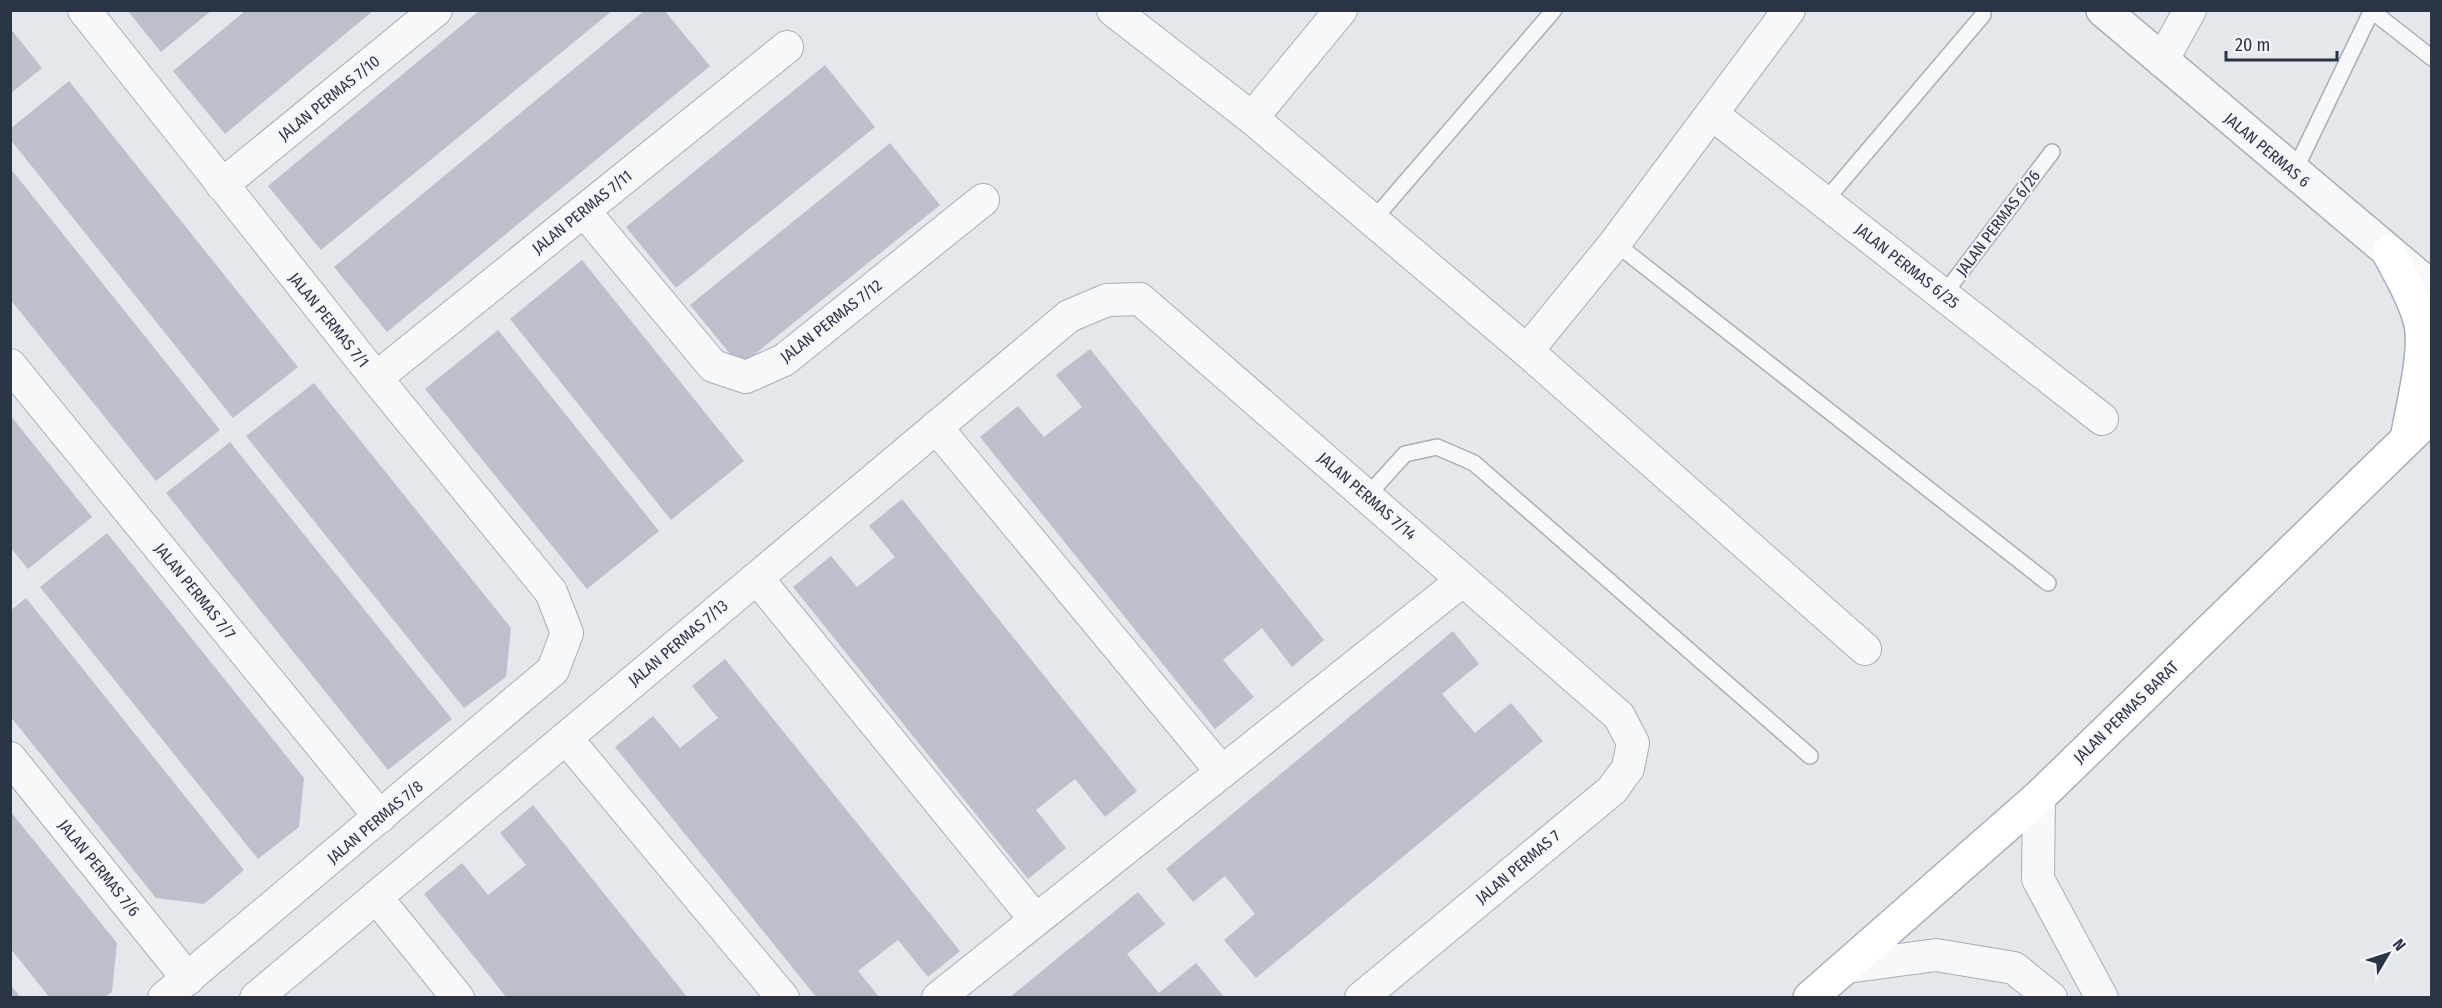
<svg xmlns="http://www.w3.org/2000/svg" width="2442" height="1008" viewBox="0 0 2442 1008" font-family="'Fira Sans Condensed',sans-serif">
<rect width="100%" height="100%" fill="#e4e7ec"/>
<g fill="#bbc0ca">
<path d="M127,10H212L161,52Z"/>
<path d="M246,10H374L225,134L173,71Z"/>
<path d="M480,10H613L321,250L268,186Z"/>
<path d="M645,10H664L710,66L387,332L334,267Z"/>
<path d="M10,28L42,68L10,94Z"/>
<path d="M825,65L875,127L676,288L626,227Z"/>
<path d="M69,81L298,367L233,418L10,139V129Z"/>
<path d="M890,143L940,205L740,366L690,305Z"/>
<path d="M10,168L220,430L156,481L10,299Z"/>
<path d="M582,260L744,461L671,520L510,319Z"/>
<path d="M498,330L659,531L587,589L425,389Z"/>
<path d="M1090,349L1324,640L1292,667L1262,628L1223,660L1254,697L1215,729L980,437L1018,406L1044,437L1082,407L1056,375Z"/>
<path d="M314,383L511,628L506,677L464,708L246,436Z"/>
<path d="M10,415L92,517L28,569L10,547Z"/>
<path d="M230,442L452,719L388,770L166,493Z"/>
<path d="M902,499L1137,791L1105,817L1075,779L1036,810L1066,848L1028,879L793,587L831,556L857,587L895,557L869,526Z"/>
<path d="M107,533L304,778L299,827L258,859L40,587Z"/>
<path d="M26,598L244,870L204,904L156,898L10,716V611Z"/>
<path d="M1453,631L1479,664L1442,694L1475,733L1511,703L1543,741L1256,978L1224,940L1255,914L1225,876L1193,902L1166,869Z"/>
<path d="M725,659L960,951L928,977L898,940L858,971L880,998H817L615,747L653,716L680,748L718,718L692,686Z"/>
<path d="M533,805L688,998H507L424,894L462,863L488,895L526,865L500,833Z"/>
<path d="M10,811L117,943L112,992L104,998H50L10,948Z"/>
<path d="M1138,892L1165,924L1127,954L1159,993L1196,963L1225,998H1009Z"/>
<path d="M10,984L21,998H10Z"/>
</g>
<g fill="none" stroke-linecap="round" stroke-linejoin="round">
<defs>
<g id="service">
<path d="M2372,11L2432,58"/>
<path d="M2294,172L2372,10"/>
<path d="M1825,201L1983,15"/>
<path d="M1373,220L1554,10"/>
<path d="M1615,243L2048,583"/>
<path d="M1944,294L2052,152"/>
<path d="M1367,496L1405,454L1437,447L1474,463L1810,756"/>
</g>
<g id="minor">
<path d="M84,10L376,378L551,592L567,633L553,670L164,998"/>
<path d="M1113,10L1252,118L1527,351L1865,649"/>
<path d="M2162,61L2190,10"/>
<path d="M1712,114L2102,419"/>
<path d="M1252,118L1341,10"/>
<path d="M222,185L436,10"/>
<path d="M584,211L713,366L746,377L784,360L983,200"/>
<path d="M1527,351L1615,243L1789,10"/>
<path d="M10,365L380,817"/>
<path d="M376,378L787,47"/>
<path d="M936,427L1222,772"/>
<path d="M757,578L1035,919"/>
<path d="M566,738L783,998"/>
<path d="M10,758L188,979"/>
<path d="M2039,797L2038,879L2102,998"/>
<path d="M376,897L458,998"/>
<path d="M1847,967L1936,955L2014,968L2051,998"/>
<path d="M256,998L1069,316L1107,300L1140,299L1619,716L1633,743L1628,768L1612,790L1361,998"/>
<path d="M938,998L1463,580"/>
</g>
<path id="tertiary" d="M2103,10L2432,288"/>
<g id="secondary">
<path d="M2389,253C2401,276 2415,299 2421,324C2427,352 2412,410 2407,439"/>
<path d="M1810,998L2039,797L2432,415"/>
</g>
</defs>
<use href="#service" stroke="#a9aeb7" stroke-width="18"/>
<use href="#minor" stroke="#a9aeb7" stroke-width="34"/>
<use href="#tertiary" stroke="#a9aeb7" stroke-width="36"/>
<use href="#secondary" stroke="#a9aeb7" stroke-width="36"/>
<use href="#service" stroke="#f7f8fa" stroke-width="15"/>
<use href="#minor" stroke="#f7f8fa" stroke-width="32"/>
<use href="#tertiary" stroke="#f7f8fa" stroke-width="33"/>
<use href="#secondary" stroke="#fff" stroke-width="33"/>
</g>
<g text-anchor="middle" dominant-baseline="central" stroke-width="4.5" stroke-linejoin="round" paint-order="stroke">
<g font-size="16" fill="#2b3445" stroke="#f4f6f9">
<text transform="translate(329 98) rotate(-39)">JALAN PERMAS 7/10</text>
<text transform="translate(2267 150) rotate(40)">JALAN PERMAS 6</text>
<text transform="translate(582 212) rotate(-39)">JALAN PERMAS 7/11</text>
<text transform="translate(1998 223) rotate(-53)">JALAN PERMAS 6/26</text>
<text transform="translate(1907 266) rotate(38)">JALAN PERMAS 6/25</text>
<text transform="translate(329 320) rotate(51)">JALAN PERMAS 7/1</text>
<text transform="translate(831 321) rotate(-38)">JALAN PERMAS 7/12</text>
<text transform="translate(1367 496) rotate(41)">JALAN PERMAS 7/14</text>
<text transform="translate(195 591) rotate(51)">JALAN PERMAS 7/7</text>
<text transform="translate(678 643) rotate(-40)">JALAN PERMAS 7/13</text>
<text transform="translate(2126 712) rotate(-44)">JALAN PERMAS BARAT</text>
<text transform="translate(375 822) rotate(-40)">JALAN PERMAS 7/8</text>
<text transform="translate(1518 867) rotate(-40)">JALAN PERMAS 7</text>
<text transform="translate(99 868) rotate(51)">JALAN PERMAS 7/6</text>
</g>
</g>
<rect width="2442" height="1008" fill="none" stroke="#2b3445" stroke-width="24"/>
<g transform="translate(2388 954) rotate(51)" stroke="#f4f6f9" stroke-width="4.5" paint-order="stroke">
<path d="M0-4.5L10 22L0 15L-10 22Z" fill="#2b3445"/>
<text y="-9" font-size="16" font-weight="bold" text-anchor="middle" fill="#2b3445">N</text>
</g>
<path d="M2226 51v9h111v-9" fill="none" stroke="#2b3445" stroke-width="3"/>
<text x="2235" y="51" font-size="18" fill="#2b3445" stroke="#f4f6f9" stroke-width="4.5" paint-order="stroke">20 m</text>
</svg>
